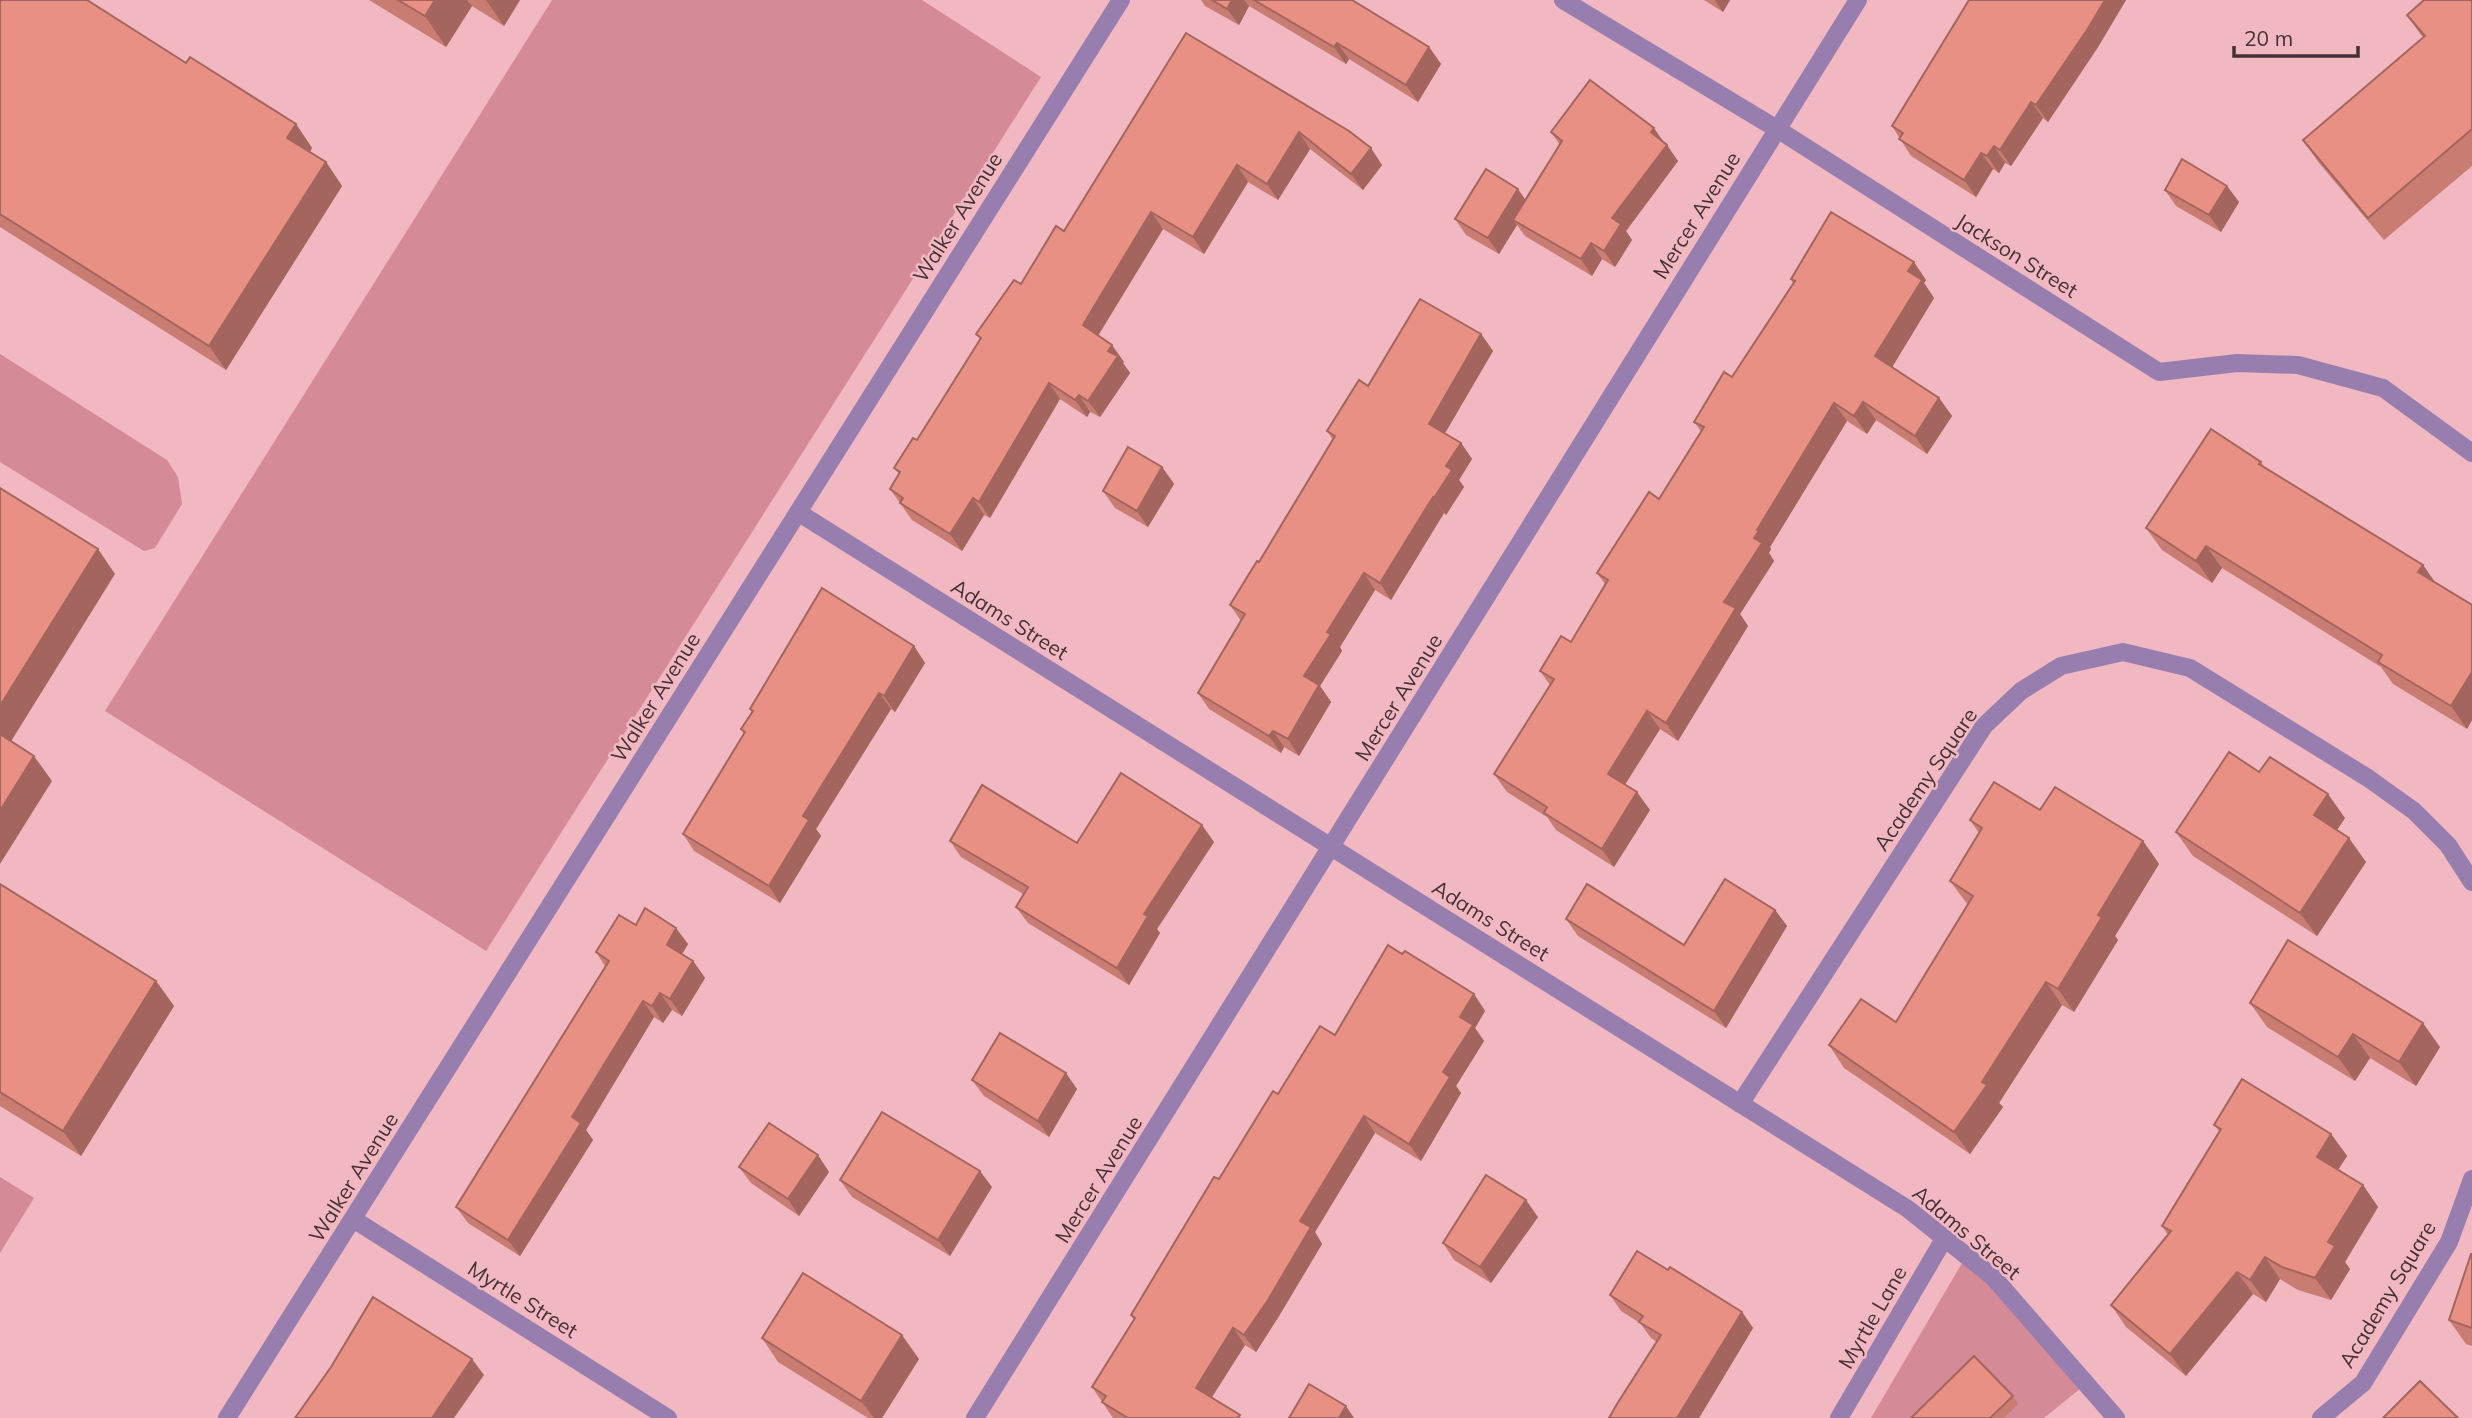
<svg xmlns="http://www.w3.org/2000/svg" width="2472" height="1418" viewBox="0 0 2472 1418" font-family="Mulish,sans-serif">
<rect width="100%" height="100%" fill="#f1b8c1"/>
<g fill="#d58a97">
<path d="M552,0H922L1041,77L486,951L105,711Z"/>
<path d="M0,354L167,460L178,477L182,504L155,548L144,551L0,462Z"/>
<path d="M0,1177L34,1198L0,1253Z"/>
<path d="M1965,1258L2081,1388L2044,1418H1871Z"/>
</g>
<g fill="none" stroke-linecap="round" stroke-linejoin="round">
<g stroke="#977eaf" stroke-width="18">
<path d="M1563,0L1777,129L2159,372L2237,363L2298,365L2383,388L2472,453"/>
<path d="M799,513L1908,1209L1993,1277L2116,1418"/>
<path d="M1740,1104L1984,726L2021,691L2061,666L2123,652L2190,668L2368,778L2414,811L2448,845L2472,882"/>
<path d="M353,1219L668,1418"/>
<path d="M227,1418L1121,0"/>
<path d="M975,1418L1858,0"/>
<path d="M1839,1418L1944,1239"/>
<path d="M2321,1418L2363,1383L2449,1242L2472,1179"/>
</g>
</g>
<g fill="#c87c72">
<path d="M0,0L186,63L296,124L312,148L310,152L326,162L342,186L226,370L0,227Z"/>
<path d="M369,0H520L504,26L472,6L446,47Z"/>
<path d="M1201,0H1352L1429,47L1441,64L1418,102L1349,59L1346,64L1249,6L1239,25L1205,6Z"/>
<path d="M1704,0H1730L1723,12Z"/>
<path d="M1969,0H2126L2098,47L2048,122L2043,118L2011,166L2005,163L1999,173L1993,169L1976,197L1911,156L1892,126Z"/>
<path d="M2472,0V166L2384,240L2319,163L2303,140L2423,38L2407,15Z"/>
<path d="M1186,33L1382,165L1363,190L1310,149L1278,200L1248,182L1204,254L1163,229L1098,336L1124,362L1123,363L1130,373L1100,417L1090,412L1087,417L1060,399L990,518L984,515L962,551L912,520L890,489L899,474L894,468L917,440L980,339L976,334L1021,284L1064,231Z"/>
<path d="M1551,132L1664,143L1678,161L1626,231L1632,240L1615,267L1602,259L1592,276L1525,236L1517,225L1499,254L1466,235L1455,219L1526,200L1560,145Z"/>
<path d="M2227,186L2239,202L2221,232L2176,206L2165,190Z"/>
<path d="M1791,279L1926,280L1924,283L1934,298L1892,367L1939,398L1952,416L1927,454L1876,420L1867,434L1847,421L1770,547L1771,549L1769,553L1774,561L1740,614L1748,626L1678,741L1660,729L1625,785L1650,810L1614,867L1556,830L1547,817L1507,792L1494,774L1550,685L1540,671L1571,642L1605,584L1597,573L1659,499L1701,431L1694,422L1732,377L1793,283Z"/>
<path d="M1481,334L1493,351L1445,433L1461,443L1472,459L1459,480L1464,487L1446,515L1444,513L1391,600L1375,590L1340,647L1342,651L1320,686L1331,702L1299,756L1284,747L1281,753L1209,709L1198,693L1241,621L1230,605L1259,562L1333,440L1327,431L1368,386Z"/>
<path d="M2261,462L2264,467L2423,565L2435,582L2472,605V720L2467,729L2393,684L2381,667L2222,568L2212,583L2162,550L2146,528Z"/>
<path d="M1162,467L1174,484L1148,527L1115,508L1103,491Z"/>
<path d="M914,646L925,663L895,712L891,709L816,829L821,836L780,903L694,851L683,834L744,734L741,729L752,712L750,709Z"/>
<path d="M2259,772L2345,818L2337,830L2366,862L2317,936L2193,856L2176,832Z"/>
<path d="M2040,810L2143,841L2159,864L2115,936L2118,940L2074,1012L2062,1005L1999,1103L2003,1107L1970,1154L1844,1068L1829,1045L1896,1022L1968,905L1950,881L1979,833L1970,820Z"/>
<path d="M950,841L1077,843L1214,842L1157,929L1160,933L1129,985L1028,923L1016,907L1023,894L961,857Z"/>
<path d="M0,884L156,981L174,1006L81,1156L0,1106Z"/>
<path d="M1775,910L1787,926L1726,1028L1578,936L1566,919L1684,945Z"/>
<path d="M636,925L688,944L682,954L693,961L705,978L682,1016L672,1010L663,1023L654,1017L586,1130L593,1140L520,1256L468,1223L456,1207L605,966L596,952Z"/>
<path d="M1402,954L1474,994L1485,1011L1475,1028L1484,1041L1456,1086L1461,1093L1421,1161L1375,1133L1315,1232L1322,1244L1279,1316L1256,1352L1245,1345L1211,1398L1242,1418H1113L1092,1387L1134,1320L1131,1315L1219,1179L1278,1094L1335,1035Z"/>
<path d="M2250,1003L2440,1047L2416,1086L2370,1058L2355,1081L2267,1027Z"/>
<path d="M972,1080L1077,1089L1049,1137L984,1096Z"/>
<path d="M2214,1125L2331,1134L2347,1156L2338,1170L2363,1185L2378,1207L2345,1262L2350,1269L2331,1300L2298,1290L2280,1279L2266,1302L2253,1294L2186,1376L2126,1327L2111,1305L2168,1235L2162,1226L2219,1131Z"/>
<path d="M739,1167L829,1172L799,1216L751,1183Z"/>
<path d="M840,1180L992,1187L950,1256L852,1197Z"/>
<path d="M1538,1217L1491,1283L1454,1260L1443,1243Z"/>
<path d="M2472,1254V1346L2466,1344L2449,1320Z"/>
<path d="M1668,1270L1742,1312L1753,1328L1699,1418H1609L1657,1342L1651,1338L1640,1323L1621,1311L1610,1295Z"/>
<path d="M762,1338L919,1359L882,1418H868L778,1362Z"/>
<path d="M2013,1396L2018,1404L2004,1418H1911Z"/>
</g>
<g fill="#a3655d">
<path d="M435,0H467L472,6L446,47L425,16Z"/>
<path d="M486,0H520L504,26Z"/>
<path d="M1232,0H1244L1249,6L1239,25L1227,9Z"/>
<path d="M1715,0H1730L1723,12Z"/>
<path d="M2105,0H2126L2098,47L2048,122L2036,105Z"/>
<path d="M1337,43L1349,59L1346,64L1334,47Z"/>
<path d="M1429,47L1441,64L1418,102L1406,85Z"/>
<path d="M2031,102L2043,118L2011,166L2000,150Z"/>
<path d="M296,124L312,148L304,162L287,138Z"/>
<path d="M1654,128L1665,144L1651,132Z"/>
<path d="M1299,132L1310,149L1278,200L1267,184Z"/>
<path d="M1667,145L1678,161L1626,231L1632,240L1615,267L1604,251L1612,218Z"/>
<path d="M1994,146L2005,163L1999,173L1987,156Z"/>
<path d="M1371,148L1382,165L1363,190L1351,174Z"/>
<path d="M1981,153L1993,169L1976,197L1964,180Z"/>
<path d="M326,162L342,186L226,370L209,346Z"/>
<path d="M1237,165L1248,182L1204,254L1193,237Z"/>
<path d="M2227,186L2239,202L2221,232L2209,215Z"/>
<path d="M1518,189L1529,205L1513,220L1517,225L1499,254L1488,238Z"/>
<path d="M1151,212L1163,229L1094,342L1083,325Z"/>
<path d="M1591,243L1602,259L1592,276L1581,259Z"/>
<path d="M1914,262L1926,280L1924,283L1934,298L1888,374L1875,356L1908,271Z"/>
<path d="M1481,334L1493,351L1441,440L1429,424Z"/>
<path d="M1112,345L1124,362L1123,363L1130,373L1100,417L1088,401L1108,351Z"/>
<path d="M1049,383L1060,399L990,518L979,502Z"/>
<path d="M1079,395L1090,412L1087,417L1075,400Z"/>
<path d="M1939,398L1952,416L1927,454L1915,436Z"/>
<path d="M1863,402L1876,420L1867,434L1854,416Z"/>
<path d="M1834,403L1847,421L1770,547L1771,549L1769,553L1774,561L1740,614L1748,626L1678,741L1666,723L1754,538L1757,530Z"/>
<path d="M1461,443L1472,459L1459,480L1464,487L1446,515L1434,498L1446,466Z"/>
<path d="M1162,467L1174,484L1148,527L1137,511Z"/>
<path d="M1433,497L1444,513L1391,600L1380,583Z"/>
<path d="M973,498L984,515L962,551L950,534Z"/>
<path d="M2206,546L2222,568L2212,583L2196,561Z"/>
<path d="M98,549L115,574L5,751L0,744V706Z"/>
<path d="M2423,565L2438,587L2418,572Z"/>
<path d="M1364,573L1375,590L1340,647L1342,651L1320,686L1331,702L1299,756L1288,739L1304,676L1327,632Z"/>
<path d="M914,646L925,663L895,712L884,696Z"/>
<path d="M2472,672V720L2467,729L2451,706Z"/>
<path d="M879,693L891,709L816,829L821,836L780,903L769,886L803,816Z"/>
<path d="M1647,711L1660,729L1620,792L1608,774Z"/>
<path d="M1273,731L1284,747L1281,753L1269,736Z"/>
<path d="M34,756L52,781L0,864V811Z"/>
<path d="M1637,792L1650,810L1614,867L1602,849Z"/>
<path d="M2328,794L2345,818L2331,839L2314,815Z"/>
<path d="M1202,825L1214,842L1157,929L1160,933L1129,985L1117,968L1144,914Z"/>
<path d="M2349,838L2366,862L2317,936L2300,913Z"/>
<path d="M2143,841L2159,864L2115,936L2118,940L2074,1012L2058,989L2098,915Z"/>
<path d="M1775,910L1787,926L1726,1028L1714,1011Z"/>
<path d="M676,928L688,944L678,961L667,945Z"/>
<path d="M693,961L705,978L682,1016L670,999Z"/>
<path d="M156,981L174,1006L81,1156L63,1131Z"/>
<path d="M2046,982L2062,1005L1999,1103L2003,1107L1970,1154L1954,1132L1982,1082Z"/>
<path d="M660,993L672,1010L663,1023L652,1006Z"/>
<path d="M1474,994L1485,1011L1475,1028L1484,1041L1456,1086L1461,1093L1421,1161L1409,1144L1460,1017Z"/>
<path d="M643,1001L654,1017L586,1130L593,1140L520,1256L508,1240L572,1117Z"/>
<path d="M2423,1023L2440,1047L2416,1086L2399,1062Z"/>
<path d="M2353,1034L2370,1058L2355,1081L2338,1057Z"/>
<path d="M1066,1073L1077,1089L1049,1137L1038,1121Z"/>
<path d="M1364,1116L1375,1133L1315,1232L1322,1244L1279,1316L1256,1352L1244,1335L1300,1221Z"/>
<path d="M2331,1134L2347,1156L2332,1179L2317,1157Z"/>
<path d="M818,1155L829,1172L799,1216L788,1199Z"/>
<path d="M980,1171L992,1187L950,1256L938,1240Z"/>
<path d="M2363,1185L2378,1207L2345,1262L2350,1269L2331,1300L2315,1278L2328,1242Z"/>
<path d="M1526,1200L1538,1217L1491,1283L1480,1267Z"/>
<path d="M2265,1257L2280,1279L2266,1302L2250,1280Z"/>
<path d="M2237,1272L2253,1294L2186,1376L2170,1354Z"/>
<path d="M1742,1312L1753,1328L1699,1418H1677Z"/>
<path d="M1233,1328L1245,1345L1207,1405L1196,1388Z"/>
<path d="M902,1335L919,1359L882,1418H874L861,1401Z"/>
<path d="M472,1359L484,1375L454,1418H432Z"/>
<path d="M1346,1406L1354,1418H1339Z"/>
</g>
<g fill="#e99085" stroke="#a3655d" stroke-width="2">
<path d="M0,0H87L186,63L190,57L296,124L287,138L326,162L209,346L0,214Z"/>
<path d="M398,0H435L425,16Z"/>
<path d="M1212,0H1232L1227,9Z"/>
<path d="M1254,0H1352L1429,47L1406,85L1337,43L1334,47Z"/>
<path d="M1969,0H2105L2087,30L2036,105L2031,102L2000,150L1994,146L1987,156L1981,153L1964,180L1899,139L1903,133L1892,126Z"/>
<path d="M2424,0H2472V129L2368,218L2303,140L2425,36L2407,15Z"/>
<path d="M1186,33L1349,131L1371,148L1351,174L1299,132L1267,184L1237,165L1193,237L1151,212L1083,325L1112,345L1108,351L1118,356L1088,401L1079,395L1075,400L1049,383L979,502L973,498L950,534L900,503L903,498L890,489L900,472L894,468L913,438L917,440L981,338L976,334L1014,280L1021,284L1056,226L1064,231Z"/>
<path d="M1590,80L1654,128L1651,132L1667,145L1612,218L1621,224L1604,251L1591,243L1581,259L1513,220L1562,141L1551,132Z"/>
<path d="M2182,159L2227,186L2209,215L2165,190Z"/>
<path d="M1486,169L1518,189L1488,238L1455,219Z"/>
<path d="M1831,212L1914,262L1908,271L1922,280L1875,356L1939,398L1915,436L1863,402L1854,416L1834,403L1757,530L1759,531L1754,538L1762,543L1724,602L1736,608L1666,723L1647,711L1608,774L1637,792L1602,849L1544,813L1547,807L1494,774L1554,679L1540,671L1561,636L1571,642L1608,580L1597,573L1649,492L1659,499L1704,427L1694,422L1724,372L1732,377L1795,281L1791,279Z"/>
<path d="M1420,299L1481,334L1429,424L1461,443L1446,466L1452,470L1434,498L1433,497L1380,583L1364,573L1327,632L1331,634L1304,676L1319,685L1288,739L1273,731L1269,736L1198,693L1245,614L1230,605L1257,561L1259,562L1335,436L1327,431L1359,380L1368,386Z"/>
<path d="M2211,429L2261,462L2259,464L2423,565L2418,572L2472,605V672L2451,706L2378,662L2382,655L2206,546L2196,561L2146,528Z"/>
<path d="M1128,447L1162,467L1137,511L1103,491Z"/>
<path d="M0,488L98,549L0,706Z"/>
<path d="M822,588L914,646L884,696L879,693L803,816L809,820L769,886L683,834L745,732L741,729L753,711L750,709Z"/>
<path d="M0,734L34,756L0,811Z"/>
<path d="M2229,752L2259,772L2270,757L2328,794L2314,815L2349,838L2300,913L2176,832Z"/>
<path d="M1121,773L1202,825L1144,914L1148,916L1117,968L1016,907L1028,887L950,841L982,785L1077,843Z"/>
<path d="M1994,782L2040,810L2055,787L2143,841L2098,915L2102,917L2058,989L2046,982L1982,1082L1987,1085L1954,1132L1829,1045L1861,999L1896,1022L1973,896L1950,881L1982,828L1970,820Z"/>
<path d="M1725,879L1775,910L1714,1011L1566,919L1587,884L1684,945Z"/>
<path d="M0,884L156,981L63,1131L0,1092Z"/>
<path d="M645,908L676,928L667,945L693,961L670,999L660,993L652,1006L643,1001L572,1117L581,1123L508,1240L456,1207L609,961L596,952L619,915L636,925Z"/>
<path d="M2288,940L2423,1023L2399,1062L2353,1034L2338,1057L2250,1003Z"/>
<path d="M1388,945L1402,954L1405,951L1474,994L1460,1017L1473,1025L1443,1072L1450,1077L1409,1144L1364,1116L1300,1221L1311,1227L1268,1300L1244,1335L1233,1328L1196,1388L1240,1415L1237,1418H1128L1102,1402L1106,1396L1092,1387L1135,1318L1131,1315L1214,1177L1219,1179L1273,1091L1278,1094L1320,1026L1335,1035Z"/>
<path d="M1000,1033L1066,1073L1038,1121L972,1080Z"/>
<path d="M2242,1079L2331,1134L2317,1157L2363,1185L2328,1242L2335,1246L2315,1278L2282,1267L2265,1257L2250,1280L2237,1272L2170,1354L2111,1305L2171,1231L2162,1226L2221,1129L2214,1125Z"/>
<path d="M882,1112L980,1171L938,1240L840,1180Z"/>
<path d="M769,1123L818,1155L788,1199L739,1167Z"/>
<path d="M1486,1175L1526,1200L1480,1267L1443,1243Z"/>
<path d="M1637,1251L1668,1270L1670,1267L1742,1312L1677,1418H1609L1617,1404L1661,1335L1639,1322L1643,1316L1610,1295Z"/>
<path d="M2471,1254H2472V1328L2449,1320Z"/>
<path d="M803,1273L902,1335L861,1401L762,1338Z"/>
<path d="M373,1297L472,1359L432,1418H295L331,1367Z"/>
<path d="M1974,1356L2013,1396L1990,1418H1911Z"/>
<path d="M2420,1381L2458,1418H2383Z"/>
<path d="M1309,1384L1346,1406L1339,1418H1289Z"/>
</g>
<g text-anchor="middle" dominant-baseline="central" stroke-width="5" stroke-linejoin="round" paint-order="stroke">
<g font-size="21" fill="#463034" stroke="#f1b8c1">
<text transform="translate(1696 215) rotate(-58)">Mercer Avenue</text>
<text transform="translate(957 217) rotate(-58)">Walker Avenue</text>
<text transform="translate(2017 255) rotate(32)">Jackson Street</text>
<text transform="translate(1010 619) rotate(32)">Adams Street</text>
<text transform="translate(655 697) rotate(-58)">Walker Avenue</text>
<text transform="translate(1398 697) rotate(-58)">Mercer Avenue</text>
<text transform="translate(1925 779) rotate(-56)">Academy Square</text>
<text transform="translate(1491 920) rotate(32)">Adams Street</text>
<text transform="translate(353 1177) rotate(-58)">Walker Avenue</text>
<text transform="translate(1098 1179) rotate(-58)">Mercer Avenue</text>
<text transform="translate(1967 1232) rotate(40)">Adams Street</text>
<text transform="translate(2387 1294) rotate(-59)">Academy Square</text>
<text transform="translate(523 1299) rotate(32)">Myrtle Street</text>
<text transform="translate(1872 1317) rotate(-60)">Myrtle Lane</text>
</g>
</g>
<path d="M2234 46v10h124v-10" fill="none" stroke="#463034" stroke-width="3.5"/>
<text x="2244" y="46" font-size="21" fill="#463034" stroke="#f1b8c1" stroke-width="5" paint-order="stroke">20 m</text>
</svg>
